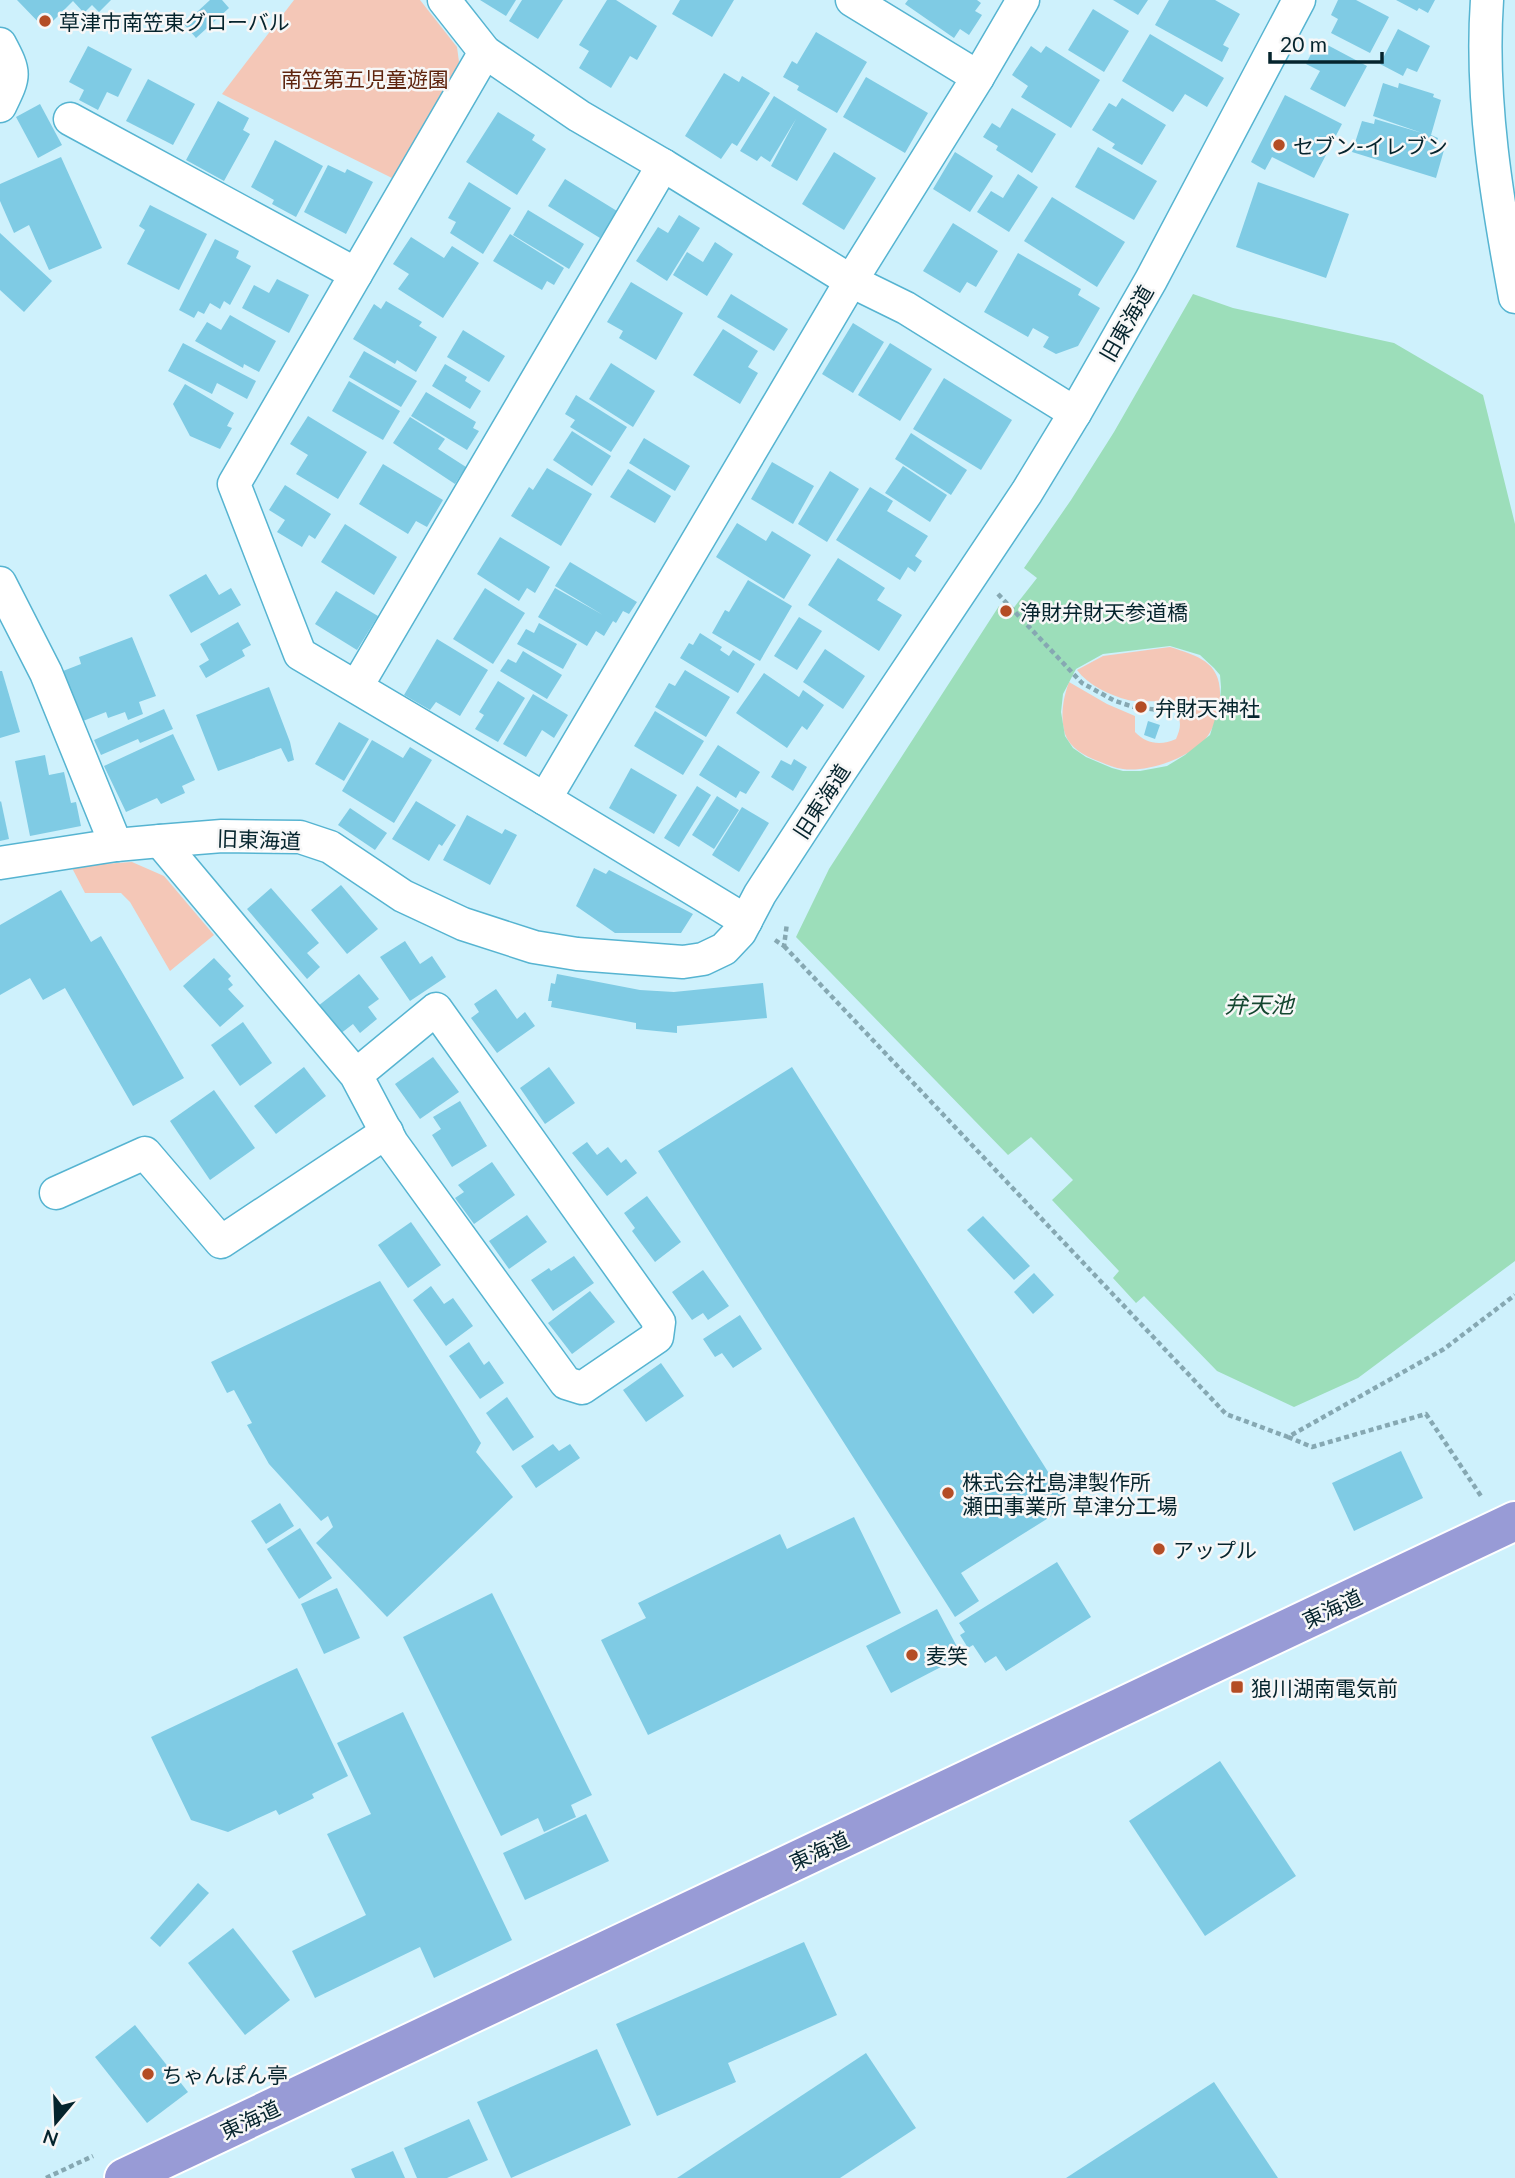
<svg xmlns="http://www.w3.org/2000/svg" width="1515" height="2178" viewBox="0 0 1515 2178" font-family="Lato,'Noto Sans JP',sans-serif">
<rect width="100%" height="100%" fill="#cef1fc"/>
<g fill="#f4c7b7">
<path d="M294,0H420L457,47L459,62L454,81L396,180L222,94Z"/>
<path d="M1170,647C1198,656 1222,662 1220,698C1219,710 1216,723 1209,734C1196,756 1148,773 1123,769C1114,768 1106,764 1098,761C1085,756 1070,748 1065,734C1060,717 1063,698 1069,682L1107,704L1135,716V732C1146,744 1161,746 1176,739C1180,730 1182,723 1177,714C1167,695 1144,704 1128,700C1109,695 1088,685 1077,670L1103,656Z"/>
<path d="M132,862L164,876L214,935L170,971L130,902L121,893H85L71,866Z"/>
</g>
<path fill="#9cdeba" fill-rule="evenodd" d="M1193,294L1233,308L1394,343L1483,395L1515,524V1261L1358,1378L1294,1407L1217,1371L1144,1296L1136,1303L1113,1278L1119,1271L1052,1200L1073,1180L1031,1137L1008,1155L796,937L829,869L999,606L1008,615L1037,578L1024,568L1071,500L1114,432ZM1170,646L1200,655L1214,668L1220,675L1221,687L1220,703L1210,735L1185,755L1167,766L1140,771H1123L1112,768L1086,757L1073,748L1065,736L1061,712L1063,694L1076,669L1103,654Z"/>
<g fill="#7fcbe4">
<path d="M17,0H111L99,12L92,5L84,13L73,1L45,29Z"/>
<path d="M210,0H222L229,8L196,38L184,24Z"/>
<path d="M480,0H516L506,16Z"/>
<path d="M522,0H563L538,39L509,21Z"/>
<path d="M607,0H616L657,26L637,60L630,56L611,88L579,68L589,51L579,45Z"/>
<path d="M680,0H734L712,37L672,14Z"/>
<path d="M908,0H977L981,3L975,11L982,15L969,35L960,29L954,38L905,4Z"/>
<path d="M1113,0H1148L1138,15Z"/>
<path d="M1169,0H1215L1240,14L1223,45L1229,48L1222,62L1155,25Z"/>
<path d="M1338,0H1356L1389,17L1370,53L1331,33L1338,19L1331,15Z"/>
<path d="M1396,0H1435L1428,13L1419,8L1417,11Z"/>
<path d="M1093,9L1129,31L1104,72L1068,50Z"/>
<path d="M1398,29L1430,46L1417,72L1407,68L1403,76L1380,64Z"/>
<path d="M816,32L867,62L837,113L797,90L799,86L783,77L792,61L797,64Z"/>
<path d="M1150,34L1224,78L1207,107L1185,94L1173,112L1122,81Z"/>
<path d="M1318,40L1367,66L1345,107L1310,89L1320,71L1306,64Z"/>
<path d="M88,46L132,69L118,97L107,92L98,110L79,100L84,90L69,82Z"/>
<path d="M1031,46L1041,53L1046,46L1100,80L1071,128L1021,97L1028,86L1012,75Z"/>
<path d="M724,73L739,82L742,76L770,93L737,146L732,143L721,159L685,136Z"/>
<path d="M866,77L928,113L905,153L843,117Z"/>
<path d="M148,79L195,104L173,145L126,121Z"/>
<path d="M1383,83L1398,88L1399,83L1434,94L1433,97L1441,100L1431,135L1438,138L1435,147L1444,150L1436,178L1352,152L1362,121L1374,124L1375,119L1422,133L1373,116Z"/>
<path d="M1285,95L1342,124L1314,178L1272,157L1265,170L1251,162Z"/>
<path d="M774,96L827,129L797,181L771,166L796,119L770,162L761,156L757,161L740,151Z"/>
<path d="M1122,98L1166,125L1142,165L1112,148L1115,144L1092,130L1109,103L1116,107Z"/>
<path d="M218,101L249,118L243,130L250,134L224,181L186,160Z"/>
<path d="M40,104L62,145L38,158L16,117Z"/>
<path d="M1012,108L1056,134L1032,173L996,150L998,146L983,137L992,123L1000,128Z"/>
<path d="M498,112L535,135L532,140L546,149L517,195L466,162Z"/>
<path d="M275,140L323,166L296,217L272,204L274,200L251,187Z"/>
<path d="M1098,147L1157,181L1134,220L1075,187Z"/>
<path d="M834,152L876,178L844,230L802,204Z"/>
<path d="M955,152L993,176L970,212L933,189Z"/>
<path d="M61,157L102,248L49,270L29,225L14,233L0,201V184Z"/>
<path d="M328,165L345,173L347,169L373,182L346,234L304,212Z"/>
<path d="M1018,174L1038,187L1009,232L977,212L991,191L1003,198Z"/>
<path d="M565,179L617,211L600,238L548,206Z"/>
<path d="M469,182L511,208L483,254L450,233L456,222L448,218Z"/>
<path d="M1258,182L1349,214L1326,278L1236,247Z"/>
<path d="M1052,197L1125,242L1097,287L1024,241Z"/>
<path d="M150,205L207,234L179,290L127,264L145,230L139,226Z"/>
<path d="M528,210L584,244L569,269L513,235Z"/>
<path d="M679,215L700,228L667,281L636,261L658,227L668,233Z"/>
<path d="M953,223L998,251L976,287L967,282L960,293L923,271Z"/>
<path d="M0,233L52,281L24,312L0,290Z"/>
<path d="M510,234L564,268L554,285L547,281L542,290L493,261Z"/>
<path d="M411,237L444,258L452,246L479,263L443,318L398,289L409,274L393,264Z"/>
<path d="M215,239L239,251L236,258L251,266L230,305L224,301L220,309L210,303L204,314L198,311L194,318L179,310Z"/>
<path d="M715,242L733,254L707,296L673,275L687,252L703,262Z"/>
<path d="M1018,253L1081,289L1078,295L1100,308L1078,346L1056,354L1043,347L1049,337L1033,328L1028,337L984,312Z"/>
<path d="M277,279L309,295L289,333L242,308L254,285L269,293Z"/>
<path d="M631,282L683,313L656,360L619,338L623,331L607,322Z"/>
<path d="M731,294L788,329L774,351L717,317Z"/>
<path d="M386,301L422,322L419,326L437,337L416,372L397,360L395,364L353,339L374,304L381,309Z"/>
<path d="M230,315L276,341L259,372L244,364L243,368L195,341L207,322L221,330Z"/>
<path d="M853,323L884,342L853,393L822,374Z"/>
<path d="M723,329L758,351L748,367L758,373L740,404L693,375Z"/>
<path d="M463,330L505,356L489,382L447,357Z"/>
<path d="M183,343L256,381L247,399L217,383L212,394L168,371Z"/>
<path d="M890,343L932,369L900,421L858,395Z"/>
<path d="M364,351L417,381L401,407L349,377Z"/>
<path d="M611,363L655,391L633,427L589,399Z"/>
<path d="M445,364L467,377L465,381L481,391L470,409L432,386Z"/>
<path d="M944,378L1012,420L981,470L913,429Z"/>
<path d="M349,381L400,411L383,440L332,411Z"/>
<path d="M185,384L234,413L227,426L232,428L220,449L190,436L173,404Z"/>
<path d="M426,392L476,422L473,428L479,431L467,450L411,416Z"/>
<path d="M576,395L627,427L611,452L570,427L575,420L565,414Z"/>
<path d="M308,416L367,452L338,499L296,474L308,455L290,444Z"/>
<path d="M410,417L445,439L438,449L466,467L455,484L393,443Z"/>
<path d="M572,431L611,456L592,486L553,460Z"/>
<path d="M911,433L967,470L951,495L895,459Z"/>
<path d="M644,438L690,466L675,491L629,463Z"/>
<path d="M772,462L814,486L793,524L751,499Z"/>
<path d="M383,464L443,500L427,527L416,521L408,534L359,504Z"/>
<path d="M903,466L947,495L930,522L885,493Z"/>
<path d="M547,468L592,494L561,546L511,516L529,487L533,490Z"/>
<path d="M628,469L671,496L655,523L610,497Z"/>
<path d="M830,471L859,489L827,542L798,524Z"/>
<path d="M285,485L331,514L315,539L309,535L302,547L277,532L285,520L269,510Z"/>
<path d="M870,487L893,501L887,511L928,536L915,556L922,561L915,572L908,567L900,580L836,540Z"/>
<path d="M737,523L766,541L772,531L811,555L784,599L716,557Z"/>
<path d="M345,524L397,557L374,595L321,562Z"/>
<path d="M500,537L550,567L535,593L527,588L519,601L477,574Z"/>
<path d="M838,558L885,588L877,600L902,615L879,651L808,605Z"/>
<path d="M570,562L637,602L629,614L623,611L616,623L613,621L604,636L596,631L587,646L538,617L555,588L603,615L555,586Z"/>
<path d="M206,574L219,595L231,588L241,605L191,633L169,595Z"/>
<path d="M748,580L792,606L760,661L712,633L725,610L729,612Z"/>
<path d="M485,588L525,613L493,664L453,639Z"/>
<path d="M336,591L378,616L357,650L315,624Z"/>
<path d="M799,617L822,631L797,670L774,656Z"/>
<path d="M238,622L251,645L242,650L245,656L206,678L199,666L209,660L200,644Z"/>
<path d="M539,623L577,644L563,669L517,644L526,629L534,633Z"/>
<path d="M700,633L722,647L720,650L729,656L733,650L755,664L738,693L680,658L689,643L693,645Z"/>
<path d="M132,637L156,696L139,702L143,714L128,720L125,712L108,718L106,712L83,721L63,671L81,664L79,657Z"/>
<path d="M437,639L488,670L460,716L436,702L430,710L404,695Z"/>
<path d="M825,649L865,676L843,709L803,682Z"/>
<path d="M523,651L562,675L547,699L500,671L508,659L516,663Z"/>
<path d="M685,670L730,697L706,737L655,707L669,683L675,686Z"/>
<path d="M0,671H2L20,732L0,738Z"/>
<path d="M764,673L799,697L803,690L824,705L807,730L802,726L787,748L736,713Z"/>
<path d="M498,681L525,698L498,742L475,729L484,715L479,712Z"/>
<path d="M269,687L290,742L294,760L288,762L281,748L218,771L196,715Z"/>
<path d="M533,694L568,715L554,738L542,730L526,757L503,744Z"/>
<path d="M164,709L173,729L140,743L138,739L101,755L94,740Z"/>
<path d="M655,711L704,741L683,775L634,746Z"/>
<path d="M1148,721L1160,725L1155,739L1144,735Z"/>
<path d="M339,722L369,739L344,781L315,764Z"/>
<path d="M173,734L195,780L182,786L185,793L161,804L157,798L126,812L104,766Z"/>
<path d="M372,740L403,758L410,747L432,760L394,823L342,791Z"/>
<path d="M718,745L760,772L746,794L740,791L736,798L699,775Z"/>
<path d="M45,755L49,775L64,772L71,803L76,802L81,826L30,836L15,761Z"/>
<path d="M794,759L807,767L793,791L771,777L781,760L791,765Z"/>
<path d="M631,768L677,795L654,834L609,808Z"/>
<path d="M697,786L711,795L679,847L664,838Z"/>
<path d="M717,796L739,810L714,849L692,835Z"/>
<path d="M1,801L9,839L0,841V802Z"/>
<path d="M416,801L456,825L442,846L439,844L429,861L392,839Z"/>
<path d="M742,807L769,823L739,872L712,855Z"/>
<path d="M350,808L387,833L375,850L338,825Z"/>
<path d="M467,815L502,834L505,829L517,835L490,885L443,860Z"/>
<path d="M594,868L606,874L609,870L693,914L681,933H615L576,906Z"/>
<path d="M341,885L378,929L347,954L311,910Z"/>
<path d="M271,888L319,943L307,953L320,967L307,979L247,909Z"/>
<path d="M61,890L91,942L101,936L184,1078L133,1106L65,988L43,1000L30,978L0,995V925Z"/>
<path d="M405,941L420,964L432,956L446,977L410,1001L380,957Z"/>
<path d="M214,958L231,976L228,979L233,985L228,989L244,1006L220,1027L183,986Z"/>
<path d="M359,974L379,999L368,1007L377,1019L360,1033L353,1024L340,1034L318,1006Z"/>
<path d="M557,974L640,990L674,992L763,983L767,1018L677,1026V1033L636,1029V1023L551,1007L552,1001H548L551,983L555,984Z"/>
<path d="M496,989L517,1019L525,1012L535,1026L497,1053L471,1018L479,1012L474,1004Z"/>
<path d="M243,1022L272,1063L240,1086L211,1045Z"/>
<path d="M433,1057L459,1092L420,1119L395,1084Z"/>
<path d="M304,1067L326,1096L276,1134L254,1106Z"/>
<path d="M549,1067L575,1103L545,1124L520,1088Z"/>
<path d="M792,1067L1069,1505L961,1573L979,1601L955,1617L658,1151Z"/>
<path d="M214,1090L255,1148L210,1180L170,1121Z"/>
<path d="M460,1101L487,1146L452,1167L432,1135L441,1129L433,1117Z"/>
<path d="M587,1142L597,1155L608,1147L621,1163L626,1159L637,1173L607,1196L572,1153Z"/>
<path d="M492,1162L515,1195L474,1224L455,1198L464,1192L458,1185Z"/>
<path d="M647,1196L681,1242L655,1262L632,1231L635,1228L624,1213Z"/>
<path d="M527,1215L547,1242L509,1269L489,1241Z"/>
<path d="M983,1216L1030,1266L1014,1280L967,1230Z"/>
<path d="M411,1222L441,1265L408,1288L378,1245Z"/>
<path d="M574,1256L594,1283L553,1311L531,1280L549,1268L551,1271Z"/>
<path d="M703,1270L729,1306L708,1320L703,1313L692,1320L672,1292Z"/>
<path d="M1034,1273L1054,1295L1033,1314L1014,1292Z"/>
<path d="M380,1281L481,1443L476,1452L513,1497L387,1617L316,1543L333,1527L328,1516L321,1521L269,1464L247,1425L252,1423L234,1390L227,1393L211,1362Z"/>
<path d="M431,1286L444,1304L453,1298L473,1326L446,1346L413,1300Z"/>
<path d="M590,1291L615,1322L572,1354L548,1323Z"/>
<path d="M740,1315L762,1349L733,1368L722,1353L715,1357L703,1339Z"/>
<path d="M469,1342L484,1365L489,1361L504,1383L480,1399L449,1356Z"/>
<path d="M661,1363L684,1396L646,1422L623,1390Z"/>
<path d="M507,1397L534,1437L513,1451L486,1413Z"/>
<path d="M553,1444L559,1451L570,1444L580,1458L536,1488L521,1466Z"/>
<path d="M1401,1451L1423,1498L1354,1531L1332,1483Z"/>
<path d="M280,1503L294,1526L266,1544L251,1521Z"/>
<path d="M854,1517L901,1613L648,1735L601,1640L646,1618L638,1603L780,1534L787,1549Z"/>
<path d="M300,1528L332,1578L299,1599L267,1549Z"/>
<path d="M1057,1562L1091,1617L1006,1671L996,1656L985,1663L973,1645L968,1648L960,1635L965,1632L959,1623Z"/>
<path d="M337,1588L360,1638L324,1654L301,1604Z"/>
<path d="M492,1593L592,1795L571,1805L576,1817L544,1832L538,1818L501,1836L403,1637Z"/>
<path d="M937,1609L962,1656L891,1693L866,1646Z"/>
<path d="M297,1668L348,1776L312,1794L314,1798L279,1815L276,1810L228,1832L191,1820L151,1737Z"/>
<path d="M403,1712L512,1940L434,1978L420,1947L315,1998L292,1951L366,1915L327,1834L371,1814L337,1743Z"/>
<path d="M1220,1761L1296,1876L1205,1936L1129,1821Z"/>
<path d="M586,1814L609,1861L525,1900L503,1853Z"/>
<path d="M198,1883L209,1893L160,1947L150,1938Z"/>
<path d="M233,1928L290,2000L245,2035L188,1963Z"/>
<path d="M804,1942L837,2015L728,2063L736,2082L657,2116L616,2024Z"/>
<path d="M135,2025L188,2092L147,2123L95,2057Z"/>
<path d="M597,2049L631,2125L511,2178L477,2102Z"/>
<path d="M866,2053L916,2128L840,2178H677Z"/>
<path d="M1214,2082L1278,2178H1066Z"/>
<path d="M469,2119L488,2160L447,2178H417L404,2148Z"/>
<path d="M393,2151L405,2178H355L351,2169Z"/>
</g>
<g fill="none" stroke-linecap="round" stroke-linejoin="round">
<defs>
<g id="minor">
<path d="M444,0L485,52L579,116L663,165L851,281L906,308L1075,413"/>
<path d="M852,0L978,77"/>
<path d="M1487,0C1480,99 1497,200 1515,297"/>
<path d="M0,44C16,74 15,75 0,106"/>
<path d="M485,52L234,484L300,654L545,799L746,921"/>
<path d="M70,119L356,274"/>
<path d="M0,583L46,673L116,845"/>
<path d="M357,686L663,165"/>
<path d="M545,799L851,281L978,77L1023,0"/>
<path d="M160,841L356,1075L392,1143L566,1383L582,1388L657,1337L659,1322L436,1009L356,1075"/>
<path d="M0,863L116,845L160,841L222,836L300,837L330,847L403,896L463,924L534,947L577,954L683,962L703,959L724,949L740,932L760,894L839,773L1027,492L1075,413L1151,280L1299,0"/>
<path d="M56,1193L145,1153L221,1242L387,1132"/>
</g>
<path id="trunk" d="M124,2178L1515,1521"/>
</defs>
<use href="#minor" stroke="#56b4d1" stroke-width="35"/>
<use href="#trunk" stroke="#fff" stroke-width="42"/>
<g stroke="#86a8b2" stroke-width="4.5" stroke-dasharray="5 3.5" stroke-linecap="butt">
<path d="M998,594L1082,683L1115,701L1134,707L1159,710"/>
<path d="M775,940L784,946L787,923"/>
<path d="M784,946L1226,1414L1288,1437L1444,1349L1515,1295"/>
<path d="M1288,1437L1312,1447L1426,1414L1481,1496"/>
<path d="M46,2178L93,2156"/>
</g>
<use href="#minor" stroke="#fff" stroke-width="32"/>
<use href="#trunk" stroke="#989bd6" stroke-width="38"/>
</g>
<g fill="#b44d25" stroke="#f7f7f7" stroke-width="2.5">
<circle cx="45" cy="21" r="7"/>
<circle cx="1279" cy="145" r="7"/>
<circle cx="1006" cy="611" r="7"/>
<circle cx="1141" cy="707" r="7"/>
<circle cx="948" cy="1493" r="7"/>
<circle cx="1159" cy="1549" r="7"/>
<circle cx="912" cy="1655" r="7"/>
<rect x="1230" y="1680" width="14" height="14" rx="3.5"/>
<circle cx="148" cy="2074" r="7"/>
</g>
<g text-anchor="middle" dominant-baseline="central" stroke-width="5" stroke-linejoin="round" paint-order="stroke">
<g font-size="21" fill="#05242d" stroke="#f7f7f7" text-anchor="start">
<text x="59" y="21">草津市南笠東グローバル</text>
<text x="1293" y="145">セブン-イレブン</text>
<text x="1020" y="611">浄財弁財天参道橋</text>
<text x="1155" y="707">弁財天神社</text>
<text x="962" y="1481">株式会社島津製作所<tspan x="962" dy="24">瀬田事業所 草津分工場</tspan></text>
<text x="1173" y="1549">アップル</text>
<text x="926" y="1655">麦笑</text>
<text x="1251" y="1687">狼川湖南電気前</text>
<text x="162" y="2074">ちゃんぽん亭</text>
</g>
<g font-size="21" fill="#5e240e" stroke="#f7f7f7">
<text x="365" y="78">南笠第五児童遊園</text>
</g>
<g font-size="21" fill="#05242d" stroke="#f7f7f7">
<text transform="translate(1126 323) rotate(-60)">旧東海道</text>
<text transform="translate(821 801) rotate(-57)">旧東海道</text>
<text transform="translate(259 839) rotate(2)">旧東海道</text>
<text transform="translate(1332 1608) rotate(-25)">東海道</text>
<text transform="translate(819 1850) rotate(-25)">東海道</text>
<text transform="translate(250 2119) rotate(-25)">東海道</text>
</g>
<g font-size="23" font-style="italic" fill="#144730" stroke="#f7f7f7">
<text x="1259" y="1004">弁天池</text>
</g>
</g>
<g transform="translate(56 2122) rotate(199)" stroke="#f7f7f7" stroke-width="5" paint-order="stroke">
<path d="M0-5L12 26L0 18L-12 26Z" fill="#05242d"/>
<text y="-10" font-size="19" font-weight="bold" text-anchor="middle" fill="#05242d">N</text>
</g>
<path d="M1270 52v10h112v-10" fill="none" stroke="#05242d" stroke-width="3.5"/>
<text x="1280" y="52" font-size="21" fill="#05242d" stroke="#f7f7f7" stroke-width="5" paint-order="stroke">20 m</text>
</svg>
